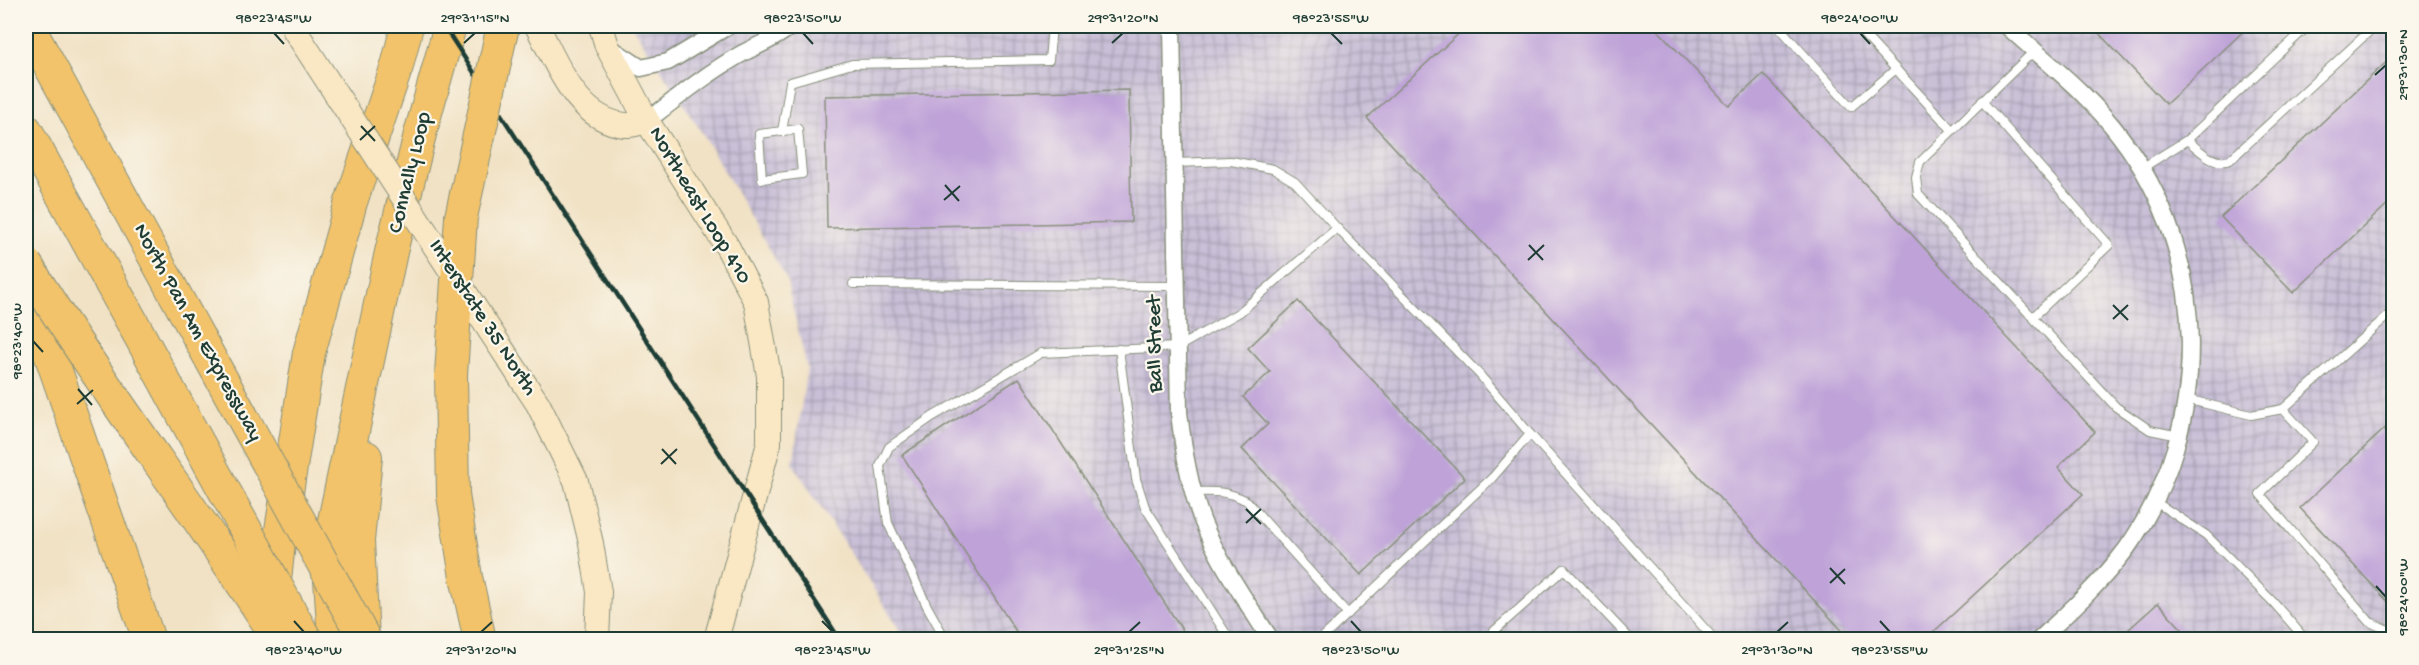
<svg xmlns="http://www.w3.org/2000/svg" width="2419" height="665" viewBox="0 0 2419 665" font-family="'Gochi Hand',sans-serif">
<defs>
<pattern id="industrial-grid" width="8" height="8" patternUnits="userSpaceOnUse" patternTransform="scale(1.5)"><rect width="8" height="8" fill="#c9bfd7"/><path d="M0 4h8M4 0v8" fill="none" stroke="#a39caf"/></pattern>
</defs>
<rect width="100%" height="100%" fill="#fbf7ec"/>
<filter id="ink" filterUnits="userSpaceOnUse"><feTurbulence type="fractalNoise" baseFrequency=".0167" numOctaves="2"/><feDisplacementMap in="SourceGraphic" scale="12" xChannelSelector="R" yChannelSelector="G"/><feConvolveMatrix kernelMatrix="1 2 1 2 8 2 1 2 1" color-interpolation-filters="sRGB"/></filter>
<filter id="wash" filterUnits="userSpaceOnUse"><feTurbulence type="fractalNoise" baseFrequency=".008" numOctaves="4" result="noise"/><feDisplacementMap in="SourceGraphic" scale="24" xChannelSelector="R" yChannelSelector="G"/><feGaussianBlur stdDeviation="1.35" result="paint"/><feColorMatrix in="noise" values="0 0 0 0 0 0 0 0 0 0 0 0 0 0 0 0 0 1.4 0 .05"/><feComposite in="paint" operator="in"/></filter>
<g filter="url(#wash)">
<rect width="100%" height="100%" fill="#f1e2c5"/>
<path fill="url(#industrial-grid)" d="M632,26H2393V639H906L793,464L807,368L786,278L703,134Z"/>
<g id="blocks">
<g fill="#bea2d8">
<path d="M1467,26H1654L1729,106L1763,74L2095,432L2058,467L2083,494L1926,639H1850L1367,118Z"/>
<path d="M2092,26H2249L2166,104Z"/>
<path d="M2394,55V198L2293,293L2221,217Z"/>
<path d="M1129,90L1131,222L827,228L825,96Z"/>
<path d="M1298,301L1465,478L1361,575L1242,449L1268,424L1243,397L1270,372L1248,348Z"/>
<path d="M1019,378L1188,639H1021L902,455Z"/>
<path d="M2394,420V608L2300,508Z"/>
<path d="M2158,603L2191,639H2118Z"/>
</g>
</g>
</g>
<g filter="url(#ink)">
<use href="#blocks" fill-opacity="0" stroke="#88907c" stroke-width="1.5"/>
<g fill="none" stroke-linecap="round" stroke-linejoin="round">
<defs>
<g id="service">
<path d="M1783,26L1780,28L1851,107L1896,69"/>
<path d="M1856,26L1952,130"/>
<path d="M2381,26L2394,35"/>
<path d="M2034,51L1920,162L1916,177L1918,194L2116,407L2150,430L2179,436"/>
<path d="M1982,101L2109,245L2033,317"/>
<path d="M798,129L802,174L762,179L759,134Z"/>
<path d="M782,132L790,82L852,64L1049,60L1052,26"/>
<path d="M2187,140C2200,150 2213,166 2230,160L2375,26"/>
<path d="M1175,163L1231,161L1273,169L1295,182L1337,228L1479,374L1530,434L1715,640"/>
<path d="M2142,168L2187,140L2308,26"/>
<path d="M853,284L1177,286"/>
<path d="M1119,349L1136,479L1145,507L1230,640"/>
<path d="M2186,399L2251,415L2283,409L2313,442L2260,494L2370,622L2390,631L2394,628"/>
<path d="M2283,409L2394,310"/>
<path d="M1193,492C1214,491 1228,491 1247,501L1348,614"/>
<path d="M2154,501L2206,535L2273,602L2306,640"/>
<path d="M946,640L927,606L888,523L880,466L889,447L932,417L1041,353L1178,347L1240,312L1337,228"/>
<path d="M1320,640L1493,477L1530,434"/>
<path d="M1484,640L1564,569L1631,640"/>
</g>
<g id="minor">
<path d="M1172,26L1179,412C1183,448 1189,485 1202,520C1219,563 1246,601 1271,640"/>
<path d="M2007,26C2045,61 2089,94 2120,136C2211,255 2213,426 2127,548C2102,582 2070,611 2039,640"/>
<path d="M609,47L641,68L668,62L728,26"/>
<path d="M647,121C678,97 709,72 743,53C760,44 776,39 791,26"/>
</g>
<g id="secondary">
<path d="M537,26C557,63 576,120 625,125C632,126 640,122 647,121"/>
<path d="M601,26L607,46L647,121L728,248L756,302L769,376V443L716,640"/>
<path d="M481,317L538,404L576,481L591,543L599,592L597,640"/>
</g>
<g id="motorway">
<path d="M28,26L182,307"/>
<path d="M26,130L136,329"/>
<path d="M26,293L47,345L149,640"/>
<path d="M273,599L279,543L309,353L351,202L397,66L407,26"/>
<path d="M334,640L328,549L391,252L420,134L450,26"/>
<path d="M363,640L358,541L366,457"/>
</g>
</defs>
<use href="#service" stroke="#88907c" stroke-width="10"/>
<use href="#minor" stroke="#88907c" stroke-width="19"/>
<use href="#secondary" stroke="#88907c" stroke-width="26"/>
<use href="#motorway" stroke="#88907c" stroke-width="34"/>
<use href="#service" stroke="#fff" stroke-width="8"/>
<use href="#minor" stroke="#fff" stroke-width="16"/>
<use href="#secondary" stroke="#fae7c3" stroke-width="24"/>
<use href="#motorway" stroke="#f2c36a" stroke-width="32"/>
<path stroke="#1f3d34" stroke-width="4.5" d="M444,26L840,640"/>
<defs>
<path id="secondary-bridge" d="M292,26L481,317"/>
<g id="motorway-bridge">
<path d="M26,264C105,393 198,512 279,640"/>
<path d="M182,307L365,640"/>
<path d="M136,329L306,640"/>
<path d="M480,640L466,577L453,495L451,375L461,217L503,26"/>
</g>
</defs>
<use href="#secondary-bridge" stroke="#88907c" stroke-width="26" stroke-linecap="butt"/>
<use href="#motorway-bridge" stroke="#88907c" stroke-width="34" stroke-linecap="butt"/>
<use href="#secondary-bridge" stroke="#fae7c3" stroke-width="24"/>
<use href="#motorway-bridge" stroke="#f2c36a" stroke-width="32"/>
</g>
</g>
<path fill="none" stroke="#1f3d34" stroke-width="2" d="M274,33L284,44M803,33L813,44M1331,33L1342,44M1860,33L1870,44M464,43L475,33M1112,43L1123,33M2375,75L2386,65M361,126L375,141M360,140L375,126M945,185L959,201M944,200L960,186M1529,245L1543,260M1528,260L1544,245M2113,305L2128,320M2113,319L2128,305M33,341L43,352M78,389L92,405M77,404L93,390M662,449L676,464M661,464L677,449M1246,509L1261,524M1246,523L1261,509M1830,568L1845,584M1830,583L1845,569M2376,586L2386,597M294,621L304,632M822,621L833,632M1351,621L1361,632M1880,621L1890,632M481,632L492,622M1129,632L1140,622M1777,632L1788,622"/>
<g text-anchor="middle" dominant-baseline="central" stroke-width="4.5" stroke-linejoin="round" paint-order="stroke">
<g font-size="22" fill="#1f3d34" stroke="#fbf7ec">
<text transform="translate(411 173) rotate(-76)">Connally Loop</text>
<text transform="translate(699 206) rotate(59)">Northeast Loop 410</text>
<text transform="translate(482 318) rotate(57)">Interstate 35 North</text>
<text transform="translate(197 333) rotate(61)">North Pan Am Expressway</text>
<text transform="translate(1156 344) rotate(-91)">Ball Street</text>
</g>
</g>
<rect width="2419" height="665" fill="none" stroke="#fbf7ec" stroke-width="66"/>
<rect x="33" y="33" width="2353" height="599" fill="none" stroke="#1f3d34" stroke-width="2"/>
<g font-size="15" text-anchor="middle" fill="#1f3d34">
<text x="274" y="22">98°23'45"W</text>
<text x="475" y="22">29°31'15"N</text>
<text x="803" y="22">98°23'50"W</text>
<text x="1123" y="22">29°31'20"N</text>
<text x="1331" y="22">98°23'55"W</text>
<text x="1860" y="22">98°24'00"W</text>
<text transform="translate(2402 65) rotate(-90)" y="5">29°31'30"N</text>
<text transform="translate(16 341) rotate(-90)" y="5">98°23'40"W</text>
<text transform="translate(2402 597) rotate(-90)" y="5">98°24'00"W</text>
<text x="304" y="654">98°23'40"W</text>
<text x="481" y="654">29°31'20"N</text>
<text x="833" y="654">98°23'45"W</text>
<text x="1129" y="654">29°31'25"N</text>
<text x="1361" y="654">98°23'50"W</text>
<text x="1777" y="654">29°31'30"N</text>
<text x="1890" y="654">98°23'55"W</text>
</g>
</svg>
